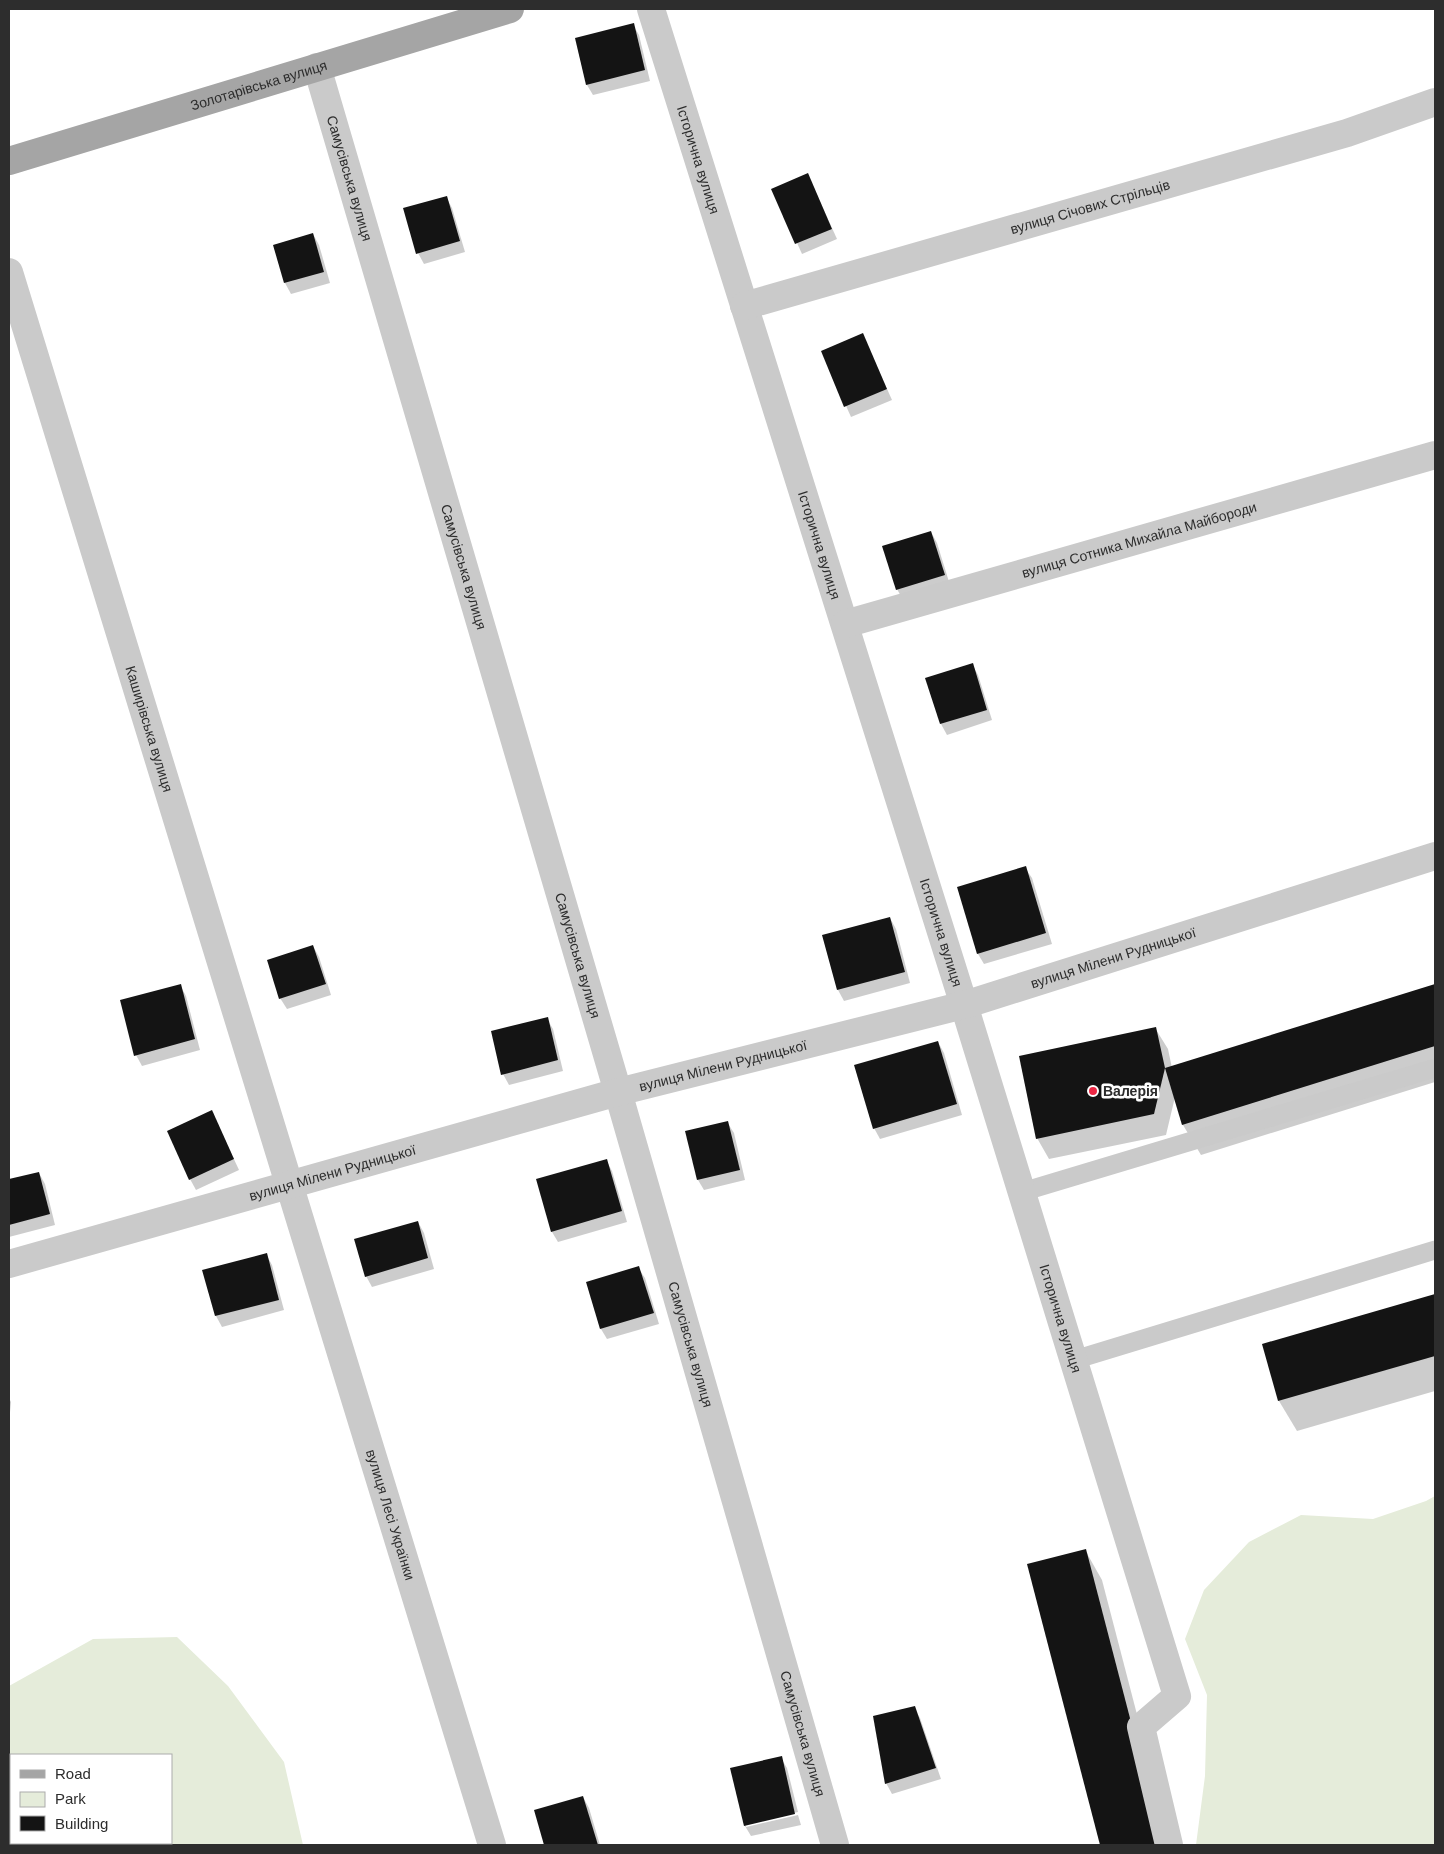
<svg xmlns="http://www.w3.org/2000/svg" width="1444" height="1854" viewBox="0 0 1444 1854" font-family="Helvetica,sans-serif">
<rect width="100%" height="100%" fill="#fff"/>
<g fill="#e5ecda" fill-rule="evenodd">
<path d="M1435,1496V1845H1196L1205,1776L1207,1695L1185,1639L1204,1590L1249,1542L1301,1515L1373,1519L1426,1501Z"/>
<path d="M177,1637L228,1686L284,1762L303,1845H9V1686L93,1639ZM11,1755H171V1843H11Z"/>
</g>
<g fill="#0003">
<path d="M633,25L639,35L650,81L593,95L587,85L576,39Z"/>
<path d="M808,175L837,239L802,254L773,190Z"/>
<path d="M446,197L452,208L465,252L424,264L418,253Z"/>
<path d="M313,234L319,245L330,283L291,294L285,283L274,245Z"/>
<path d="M863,335L892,400L851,417L822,352Z"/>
<path d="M931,532L937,543L950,585L903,600L897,589Z"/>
<path d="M972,664L978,675L992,720L947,735L941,724L927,679Z"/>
<path d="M1025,868L1032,878L1052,944L984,964L978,954L958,888Z"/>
<path d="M890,918L896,929L910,983L844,1001L838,990L824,936Z"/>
<path d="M313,946L319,957L331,995L287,1009L280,998Z"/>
<path d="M180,985L186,996L200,1050L142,1066L136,1055Z"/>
<path d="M1435,985V1082L1201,1155L1183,1125L1175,1097L1166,1135L1049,1159L1037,1138L1155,1028L1168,1049L1172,1068Z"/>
<path d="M547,1019L553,1029L563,1071L509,1085L503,1074Z"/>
<path d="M938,1042L944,1053L962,1115L880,1139L874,1128Z"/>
<path d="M212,1112L239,1170L196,1190L190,1179Z"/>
<path d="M727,1122L734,1133L745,1180L704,1190L698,1180Z"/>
<path d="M606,1160L612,1171L627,1222L558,1242L552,1232Z"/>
<path d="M39,1173L45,1184L55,1225L9,1237V1181Z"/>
<path d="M418,1222L424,1233L434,1269L372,1287L366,1276Z"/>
<path d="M266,1254L272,1265L284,1310L222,1327L216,1316L204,1271Z"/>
<path d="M638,1268L645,1278L659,1324L607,1339L601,1329L587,1283Z"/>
<path d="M1435,1296V1391L1297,1431L1279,1401L1263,1345Z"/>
<path d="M9,1398L11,1402L9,1423Z"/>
<path d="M1085,1550L1102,1580L1171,1845H1101L1029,1565Z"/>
<path d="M914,1708L920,1718L941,1779L892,1794L886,1783Z"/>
<path d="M781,1758L787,1768L798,1812L746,1824V1827L798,1815L801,1825L751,1836L745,1826Z"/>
<path d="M583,1797L589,1808L600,1845H545L535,1811Z"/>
</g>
<g fill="#141414">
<path d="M634,23L645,70L586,85L575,38Z"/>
<path d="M808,173L832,229L795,244L771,189Z"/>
<path d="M447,196L460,241L416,254L403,208Z"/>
<path d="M313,233L324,272L284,283L273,245Z"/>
<path d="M863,333L887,389L844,407L821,351Z"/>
<path d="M931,531L945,575L896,590L882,546Z"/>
<path d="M973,663L987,710L940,724L925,678Z"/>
<path d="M1026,866L1046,933L977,954L957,887Z"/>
<path d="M890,917L905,972L837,990L822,935Z"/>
<path d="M313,945L326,984L279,999L267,960Z"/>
<path d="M181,984L195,1039L134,1056L120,1000Z"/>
<path d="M1435,984V1046L1182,1125L1165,1068Z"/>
<path d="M548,1017L558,1060L501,1075L491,1031Z"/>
<path d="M1156,1027L1165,1068L1154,1114L1036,1139L1019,1056Z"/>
<path d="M938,1041L957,1104L873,1129L854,1065Z"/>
<path d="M212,1110L234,1159L189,1180L167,1131Z"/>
<path d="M728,1121L740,1170L697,1180L685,1131Z"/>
<path d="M607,1159L622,1211L551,1232L536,1179Z"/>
<path d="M39,1172L50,1214L9,1225V1179Z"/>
<path d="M418,1221L428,1258L365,1277L354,1239Z"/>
<path d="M267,1253L279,1300L215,1316L202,1270Z"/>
<path d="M639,1266L654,1313L600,1329L586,1282Z"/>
<path d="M1435,1294V1356L1278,1401L1262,1344Z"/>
<path d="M1086,1549L1163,1845H1100L1027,1564Z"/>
<path d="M915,1706L936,1768L885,1784L873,1716Z"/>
<path d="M782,1756L795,1814L744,1826L730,1768Z"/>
<path d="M583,1796L598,1845H544L534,1810Z"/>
</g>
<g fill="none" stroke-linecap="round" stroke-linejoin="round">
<g stroke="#cacaca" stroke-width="19">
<path d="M1022,1192L1435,1068"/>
<path d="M1074,1360L1435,1250"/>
</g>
<g stroke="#cacaca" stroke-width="28">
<path id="s1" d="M651,9L964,1005L1177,1696L1141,1727L1169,1845"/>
<path id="s2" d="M317,67L618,1092L835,1845"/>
<path id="s3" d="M9,272L492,1845"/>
<path id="s4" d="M744,306L1347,133L1435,102"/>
<path id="s5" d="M845,624L1435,455"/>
<path id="s6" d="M9,1264L618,1092L964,1005L1435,856"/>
</g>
<path stroke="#a5a5a5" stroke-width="28" id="s7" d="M9,161L510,9"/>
</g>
<circle fill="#ec2744" stroke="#fff" stroke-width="2" cx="1093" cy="1091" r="5"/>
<g text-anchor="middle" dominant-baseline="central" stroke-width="5" stroke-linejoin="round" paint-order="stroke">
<g font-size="14" fill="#2d2d2d" stroke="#fff">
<text stroke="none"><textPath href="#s7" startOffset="261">Золотарівська вулиця</textPath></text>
<text stroke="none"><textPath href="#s1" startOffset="158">Історична вулиця</textPath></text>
<text stroke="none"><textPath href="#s2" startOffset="116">Самусівська вулиця</textPath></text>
<text stroke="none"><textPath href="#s4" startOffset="360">вулиця Січових Стрільців</textPath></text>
<text stroke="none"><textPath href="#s5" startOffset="306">вулиця Сотника Михайла Майбороди</textPath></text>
<text stroke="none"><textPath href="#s1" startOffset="562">Історична вулиця</textPath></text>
<text stroke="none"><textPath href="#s2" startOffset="521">Самусівська вулиця</textPath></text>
<text stroke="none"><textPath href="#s3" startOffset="478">Каширівська вулиця</textPath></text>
<text stroke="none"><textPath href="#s1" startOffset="968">Історична вулиця</textPath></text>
<text stroke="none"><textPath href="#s2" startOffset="926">Самусівська вулиця</textPath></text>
<text stroke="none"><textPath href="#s6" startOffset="1146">вулиця Мілени Рудницької</textPath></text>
<text stroke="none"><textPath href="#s6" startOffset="741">вулиця Мілени Рудницької</textPath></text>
<text stroke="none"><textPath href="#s6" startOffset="336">вулиця Мілени Рудницької</textPath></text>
<text stroke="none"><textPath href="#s1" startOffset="1372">Історична вулиця</textPath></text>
<text stroke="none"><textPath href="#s2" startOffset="1331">Самусівська вулиця</textPath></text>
<text stroke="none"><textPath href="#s3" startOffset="1300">вулиця Лесі Українки</textPath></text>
<text stroke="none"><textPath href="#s2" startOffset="1736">Самусівська вулиця</textPath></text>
</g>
<g font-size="14" font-weight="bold" fill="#2d2d2d" stroke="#fff" text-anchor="start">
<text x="1103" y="1091">Валерія</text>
</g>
</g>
<rect width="1444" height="1854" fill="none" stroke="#2d2d2d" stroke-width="20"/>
<rect x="10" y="1754" width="162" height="90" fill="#ffffff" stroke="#ababab"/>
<rect x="20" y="1770" width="25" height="8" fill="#a5a5a5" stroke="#ababab"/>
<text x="55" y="1779" font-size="15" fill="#2d2d2d">Road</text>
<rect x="20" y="1792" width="25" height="15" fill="#e5ecda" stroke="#ababab"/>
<text x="55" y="1804" font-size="15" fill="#2d2d2d">Park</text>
<rect x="20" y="1816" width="25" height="15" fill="#141414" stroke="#ababab"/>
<text x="55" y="1829" font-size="15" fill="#2d2d2d">Building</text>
</svg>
